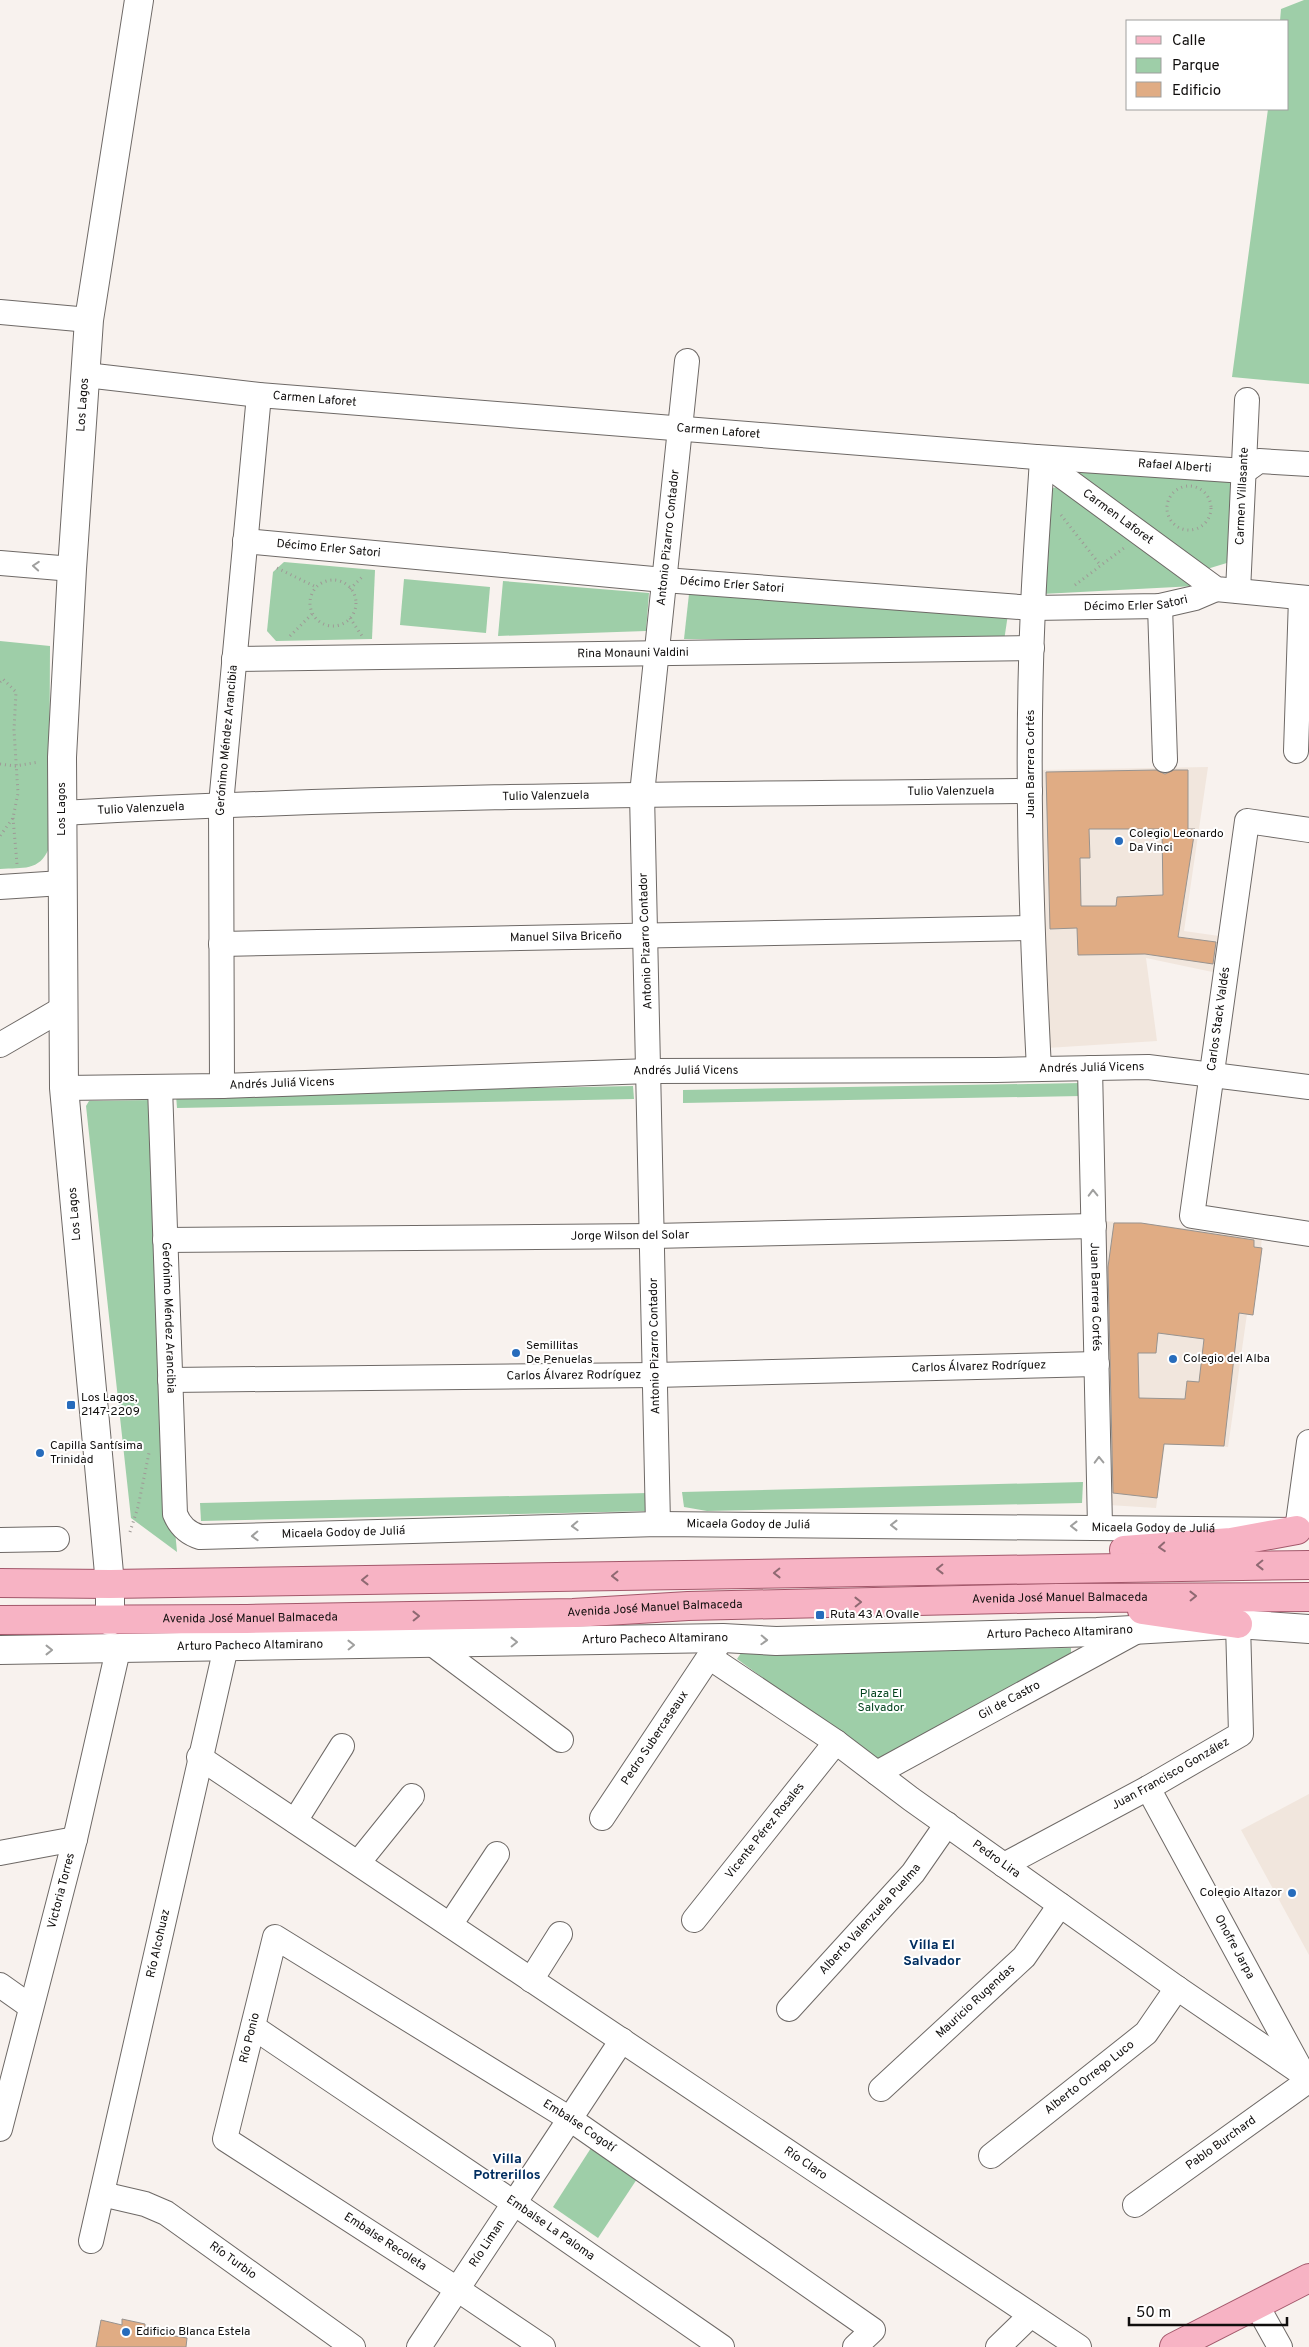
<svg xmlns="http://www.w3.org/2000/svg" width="1309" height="2347" viewBox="0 0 1309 2347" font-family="Overpass,sans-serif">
<rect width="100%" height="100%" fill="#f8f2ee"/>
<g fill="#f1e6dd">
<path d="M1208,767L1184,931L1226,937L1222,974L1146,958L1157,1041L1047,1048L1039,770Z"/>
<path d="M1098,1221L1141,1223L1262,1238L1253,1315L1247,1314L1228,1447L1165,1444L1156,1508L1109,1505Z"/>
<path d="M1309,1794V1955L1241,1830Z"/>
</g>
<g fill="#9ecea8">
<path d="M1304,0H1309V384L1232,377L1268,109H1288V21H1280L1281,9Z"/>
<path d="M1067,464L1233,477L1230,562L1207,569Z"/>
<path d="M1064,485L1195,586L1042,594L1045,490Z"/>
<path d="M284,562L375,570L372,639L276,641L267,631L273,572Z"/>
<path d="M404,579L490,587L486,633L400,625Z"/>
<path d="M503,581L649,593L646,631L498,636Z"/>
<path d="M689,594L1008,614L1004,641L684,639Z"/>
<path d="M0,641L50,646L49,848C39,872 23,867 0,869Z"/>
<path d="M1081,1083V1096L683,1103V1090Z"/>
<path d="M633,1086L634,1099L177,1108L176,1095Z"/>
<path d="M151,1100L175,1530L177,1552L131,1518L86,1106L89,1101Z"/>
<path d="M1083,1482L1082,1503L707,1511L684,1507L682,1492Z"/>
<path d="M648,1493L649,1511L201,1521L200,1503Z"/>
<path d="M1071,1648V1653L877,1761L737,1659L741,1653Z"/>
<path d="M591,2148L637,2179L598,2238L553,2207Z"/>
</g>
<g fill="#e0ac84" stroke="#98938f" fill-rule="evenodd">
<path d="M1156,770L1165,774L1174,770H1188V829H1195L1178,937L1216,942L1213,964L1145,954L1078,955L1077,928L1050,929L1046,772ZM1089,829H1162L1163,895L1117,897L1116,906H1081L1080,858H1090Z"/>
<path d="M1114,1223H1141L1254,1240V1247L1262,1248L1253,1315L1239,1313L1224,1446L1164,1444L1157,1498L1113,1493L1108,1267ZM1158,1333L1204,1339L1199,1382L1187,1381L1185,1399L1139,1398L1138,1353H1156Z"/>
<path d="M122,2319L145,2324V2331L187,2338L186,2347H96L101,2320L122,2325Z"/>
</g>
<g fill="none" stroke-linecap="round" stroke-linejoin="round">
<defs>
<g id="minor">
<path d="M0,312L89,320"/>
<path id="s1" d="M86,375L259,395L1036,457L1216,589L1309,598"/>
<path id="s2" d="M1037,457L1245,471L1259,461L1309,464"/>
<path id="s3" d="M245,541L664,580L1033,608L1160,606L1195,598L1216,589"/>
<path d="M0,563L72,569"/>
<path id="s4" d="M1238,591L1247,400"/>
<path d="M1160,606L1165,760"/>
<path id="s5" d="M234,659L1032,648"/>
<path d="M1296,751L1301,598"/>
<path id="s6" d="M62,813C384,795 708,794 1030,791"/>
<path d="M1309,830L1247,821L1192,1216L1309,1234"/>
<path d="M0,887L62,883"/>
<path id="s7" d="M221,944L1031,928"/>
<path d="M0,1045L62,1009"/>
<path id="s8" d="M1090,1068L1100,1526"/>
<path d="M1039,1069C1031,915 1026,761 1033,607C1035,558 1039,508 1042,459"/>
<path id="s9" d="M222,1086L221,804L259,395"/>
<path id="s10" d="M160,1087L175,1514C180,1526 187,1533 200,1537L658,1524L1297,1530L1309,1442"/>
<path id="s11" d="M64,1088L222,1086L650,1071L996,1070L1148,1067L1309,1087"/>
<path id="s12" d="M165,1240L653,1236L1094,1226"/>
<path id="s13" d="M170,1380L655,1375L1097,1364"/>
<path id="s14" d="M658,1524L642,794L687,361"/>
<path d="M0,1540L57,1539"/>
<path id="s15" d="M723,1638L709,1657L836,1742L911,1799L1177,1988L1303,2074"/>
<path d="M431,1643L561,1740"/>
<path id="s16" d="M199,1757L1079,2347"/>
<path id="s17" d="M877,1773L1139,1630"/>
<path id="s18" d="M1148,1788L1301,2070"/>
<path id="s19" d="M602,1818L709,1657"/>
<path d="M295,1821L342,1746"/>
<path d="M0,1853L75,1839"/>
<path d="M358,1863L412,1796"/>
<path id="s20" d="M1004,1865L1148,1788L1241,1734L1238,1624"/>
<path id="s21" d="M694,1920L836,1742"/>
<path d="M450,1925L497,1854"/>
<path d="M531,1980L560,1934"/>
<path d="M0,1985L31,2007"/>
<path id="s22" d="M789,2009L913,1873L947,1824"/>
<path id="s23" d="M253,2027L514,2203L722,2347"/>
<path id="s24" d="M881,2089L1024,1957L1060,1905"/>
<path id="s25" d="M0,2129L75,1839L118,1650"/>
<path id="s26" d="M991,2156L1146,2033L1177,1988"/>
<path id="s27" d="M102,2194L145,2204L166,2213L353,2347"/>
<path id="s28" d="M1135,2205L1308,2081"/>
<path id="s29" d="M91,2241L226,1647"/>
<path d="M1256,2304L1280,2347"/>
<path id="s30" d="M419,2347L622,2040"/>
<path id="s31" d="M543,2347L457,2289L225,2139L275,1937L570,2119L873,2330L855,2347"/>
<path d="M998,2347L1031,2315"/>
</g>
<g id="tertiary">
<path id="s32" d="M0,1650L723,1638L776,1641L1097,1632L1238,1624L1309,1629"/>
</g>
<g id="secondary">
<path id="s33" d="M110,1621V1584L64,1088L62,757L72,569L89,320L139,0"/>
</g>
<g id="primary">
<path d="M1124,1550L1231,1542L1297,1530"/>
<path d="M0,1583L110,1584L1309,1565"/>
<path d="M1142,1610L1238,1624"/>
<path id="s34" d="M0,1620L247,1619L573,1613L688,1606L1057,1598L1309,1597"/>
<path d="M1174,2347L1309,2278"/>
</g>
</defs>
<use href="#minor" stroke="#6e6966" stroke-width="26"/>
<use href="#tertiary" stroke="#6e6966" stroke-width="30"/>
<use href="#secondary" stroke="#6e6966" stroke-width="30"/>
<use href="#primary" stroke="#a3586b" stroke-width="30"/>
<g stroke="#9e9996" stroke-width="3" stroke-dasharray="1 4" stroke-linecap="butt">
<circle cx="1189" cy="508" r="22"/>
<path d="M1061,515L1101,566"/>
<path d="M277,568L316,587"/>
<circle cx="333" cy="603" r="23"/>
<path d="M1075,585L1124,548"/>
<path d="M350,589L364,575"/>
<path d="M350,618L362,636"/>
<path d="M290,636L312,614"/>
<path d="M0,682L3,679L16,692L14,730L18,793L13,818L0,836"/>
<path d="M0,764L15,766L39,762"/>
<path d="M13,818L17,864"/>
<path d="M130,1532L138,1507L149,1453"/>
</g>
<use href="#minor" stroke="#fff" stroke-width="24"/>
<use href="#tertiary" stroke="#fff" stroke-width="28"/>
<use href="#secondary" stroke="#fff" stroke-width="28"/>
<use href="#primary" stroke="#f7b3c4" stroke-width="28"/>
</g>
<defs><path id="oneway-chevron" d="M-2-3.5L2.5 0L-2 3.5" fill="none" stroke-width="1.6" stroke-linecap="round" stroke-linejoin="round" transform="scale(1.25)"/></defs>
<g stroke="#9f9f9e">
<use href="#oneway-chevron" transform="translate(36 566) rotate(-176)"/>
<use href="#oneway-chevron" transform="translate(1093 1193) rotate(-91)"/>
<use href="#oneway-chevron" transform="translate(1099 1460) rotate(-91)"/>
<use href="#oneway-chevron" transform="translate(894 1525) rotate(-180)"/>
<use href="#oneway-chevron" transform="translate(575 1526) rotate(178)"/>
<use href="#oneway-chevron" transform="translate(1074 1526) rotate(-180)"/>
<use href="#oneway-chevron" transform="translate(255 1536) rotate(178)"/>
<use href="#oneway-chevron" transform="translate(764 1640) rotate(2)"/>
<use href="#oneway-chevron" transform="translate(514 1642) rotate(-1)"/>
<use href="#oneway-chevron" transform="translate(351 1645) rotate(-1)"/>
<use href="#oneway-chevron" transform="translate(49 1650)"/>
</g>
<g stroke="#8f6972">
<use href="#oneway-chevron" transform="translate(1162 1547) rotate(176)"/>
<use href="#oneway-chevron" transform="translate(1260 1565) rotate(179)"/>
<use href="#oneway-chevron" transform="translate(940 1569) rotate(179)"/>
<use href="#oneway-chevron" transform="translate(777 1573) rotate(179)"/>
<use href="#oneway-chevron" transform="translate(615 1576) rotate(179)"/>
<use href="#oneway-chevron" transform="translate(365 1580) rotate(179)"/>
<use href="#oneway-chevron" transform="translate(1193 1596) rotate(-1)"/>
<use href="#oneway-chevron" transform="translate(858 1602) rotate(-1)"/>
<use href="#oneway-chevron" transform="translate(416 1616) rotate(-1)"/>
</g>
<g fill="#276cbc" stroke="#fff" stroke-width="2">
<circle cx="1119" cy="841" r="5"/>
<circle cx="516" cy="1353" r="5"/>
<circle cx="1173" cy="1359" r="5"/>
<rect x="66" y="1400" width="10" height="10" rx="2.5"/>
<circle cx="40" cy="1453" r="5"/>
<rect x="815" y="1610" width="10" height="10" rx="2.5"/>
<circle cx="1292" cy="1893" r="5"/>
<circle cx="126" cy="2332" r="5"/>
</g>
<g text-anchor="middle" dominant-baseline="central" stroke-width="4" stroke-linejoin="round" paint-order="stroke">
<g font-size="12" fill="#100e0d" stroke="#fff">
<text stroke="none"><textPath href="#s1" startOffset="230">Carmen Laforet</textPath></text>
<text stroke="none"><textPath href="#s33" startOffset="1219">Los Lagos</textPath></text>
<text stroke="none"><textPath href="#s1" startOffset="635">Carmen Laforet</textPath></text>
<text stroke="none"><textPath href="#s2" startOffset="138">Rafael Alberti</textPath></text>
<text stroke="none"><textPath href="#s4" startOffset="95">Carmen Villasante</textPath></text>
<text stroke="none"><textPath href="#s1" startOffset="1055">Carmen Laforet</textPath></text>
<text stroke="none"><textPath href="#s14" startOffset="988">Antonio Pizarro Contador</textPath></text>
<text stroke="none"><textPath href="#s3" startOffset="84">Décimo Erler Satori</textPath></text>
<text stroke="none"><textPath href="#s3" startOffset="489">Décimo Erler Satori</textPath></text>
<text stroke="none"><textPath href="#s3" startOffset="894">Décimo Erler Satori</textPath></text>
<text stroke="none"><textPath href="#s5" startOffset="399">Rina Monauni Valdini</textPath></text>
<text stroke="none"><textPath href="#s9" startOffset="346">Gerónimo Méndez Arancibia</textPath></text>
<text transform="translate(1031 764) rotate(-90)">Juan Barrera Cortés</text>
<text stroke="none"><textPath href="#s6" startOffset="889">Tulio Valenzuela</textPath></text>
<text stroke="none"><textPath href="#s6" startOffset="484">Tulio Valenzuela</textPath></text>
<text transform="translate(62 809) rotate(-90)">Los Lagos</text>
<text stroke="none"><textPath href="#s6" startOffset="79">Tulio Valenzuela</textPath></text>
<text stroke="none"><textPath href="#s7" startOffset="345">Manuel Silva Briceño</textPath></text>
<text transform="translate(646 941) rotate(-92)">Antonio Pizarro Contador</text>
<text transform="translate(1219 1019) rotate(-82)">Carlos Stack Valdés</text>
<text stroke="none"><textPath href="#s11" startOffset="1028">Andrés Juliá Vicens</textPath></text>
<text stroke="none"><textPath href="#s11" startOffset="622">Andrés Juliá Vicens</textPath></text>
<text stroke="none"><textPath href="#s11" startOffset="218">Andrés Juliá Vicens</textPath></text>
<text transform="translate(75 1214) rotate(-95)">Los Lagos</text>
<text stroke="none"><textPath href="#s12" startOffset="465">Jorge Wilson del Solar</textPath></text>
<text stroke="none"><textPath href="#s8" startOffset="229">Juan Barrera Cortés</textPath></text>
<text stroke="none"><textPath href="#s10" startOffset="231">Gerónimo Méndez Arancibia</textPath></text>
<text transform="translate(655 1346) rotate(-91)">Antonio Pizarro Contador</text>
<text stroke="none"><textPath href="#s13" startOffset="809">Carlos Álvarez Rodríguez</textPath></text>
<text stroke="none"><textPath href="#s13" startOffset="404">Carlos Álvarez Rodríguez</textPath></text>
<text stroke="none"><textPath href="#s10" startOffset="1011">Micaela Godoy de Juliá</textPath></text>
<text stroke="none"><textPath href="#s10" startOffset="1416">Micaela Godoy de Juliá</textPath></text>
<text stroke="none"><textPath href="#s10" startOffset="606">Micaela Godoy de Juliá</textPath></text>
<text stroke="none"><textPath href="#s34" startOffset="1060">Avenida José Manuel Balmaceda</textPath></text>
<text stroke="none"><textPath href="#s34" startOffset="655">Avenida José Manuel Balmaceda</textPath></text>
<text stroke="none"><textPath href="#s34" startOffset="250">Avenida José Manuel Balmaceda</textPath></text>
<text stroke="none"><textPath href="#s32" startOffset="1060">Arturo Pacheco Altamirano</textPath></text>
<text stroke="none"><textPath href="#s32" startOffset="655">Arturo Pacheco Altamirano</textPath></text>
<text stroke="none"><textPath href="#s32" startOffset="250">Arturo Pacheco Altamirano</textPath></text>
<text stroke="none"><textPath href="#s17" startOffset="151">Gil de Castro</textPath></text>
<text stroke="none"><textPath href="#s19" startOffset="96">Pedro Subercaseaux</textPath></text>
<text stroke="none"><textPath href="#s20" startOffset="190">Juan Francisco González</textPath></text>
<text stroke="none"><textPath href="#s21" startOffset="114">Vicente Pérez Rosales</textPath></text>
<text stroke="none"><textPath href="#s15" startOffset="375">Pedro Lira</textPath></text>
<text stroke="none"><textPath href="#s25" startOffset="246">Victoria Torres</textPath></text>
<text stroke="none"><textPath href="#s22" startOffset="121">Alberto Valenzuela Puelma</textPath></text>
<text stroke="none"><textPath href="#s29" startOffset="305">Río Alcohuaz</textPath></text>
<text stroke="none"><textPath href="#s18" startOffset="181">Onofre Jarpa</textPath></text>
<text stroke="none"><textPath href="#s24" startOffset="129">Mauricio Rugendas</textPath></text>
<text stroke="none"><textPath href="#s31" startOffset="484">Río Ponio</textPath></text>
<text stroke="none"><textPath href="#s26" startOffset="126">Alberto Orrego Luco</textPath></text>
<text stroke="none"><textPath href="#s31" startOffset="946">Embalse Cogotí</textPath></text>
<text stroke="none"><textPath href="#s28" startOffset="106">Pablo Burchard</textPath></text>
<text stroke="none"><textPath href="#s16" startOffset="730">Río Claro</textPath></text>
<text stroke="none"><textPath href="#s23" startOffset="359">Embalse La Paloma</textPath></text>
<text transform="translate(385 2242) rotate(33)">Embalse Recoleta</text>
<text stroke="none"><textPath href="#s30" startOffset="124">Río Liman</textPath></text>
<text stroke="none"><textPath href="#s27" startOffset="149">Río Turbio</textPath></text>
</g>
<g font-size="12" fill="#100e0d" stroke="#fff" text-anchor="start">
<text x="1129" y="834">Colegio Leonardo<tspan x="1129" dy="14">Da Vinci</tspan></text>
<text x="526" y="1346">Semillitas<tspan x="526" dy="14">De Penuelas</tspan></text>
<text x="1183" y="1359">Colegio del Alba</text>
<text x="81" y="1398">Los Lagos,<tspan x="81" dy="14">2147-2209</tspan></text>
<text x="50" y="1446">Capilla Santísima<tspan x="50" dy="14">Trinidad</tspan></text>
<text x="830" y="1615">Ruta 43 A Ovalle</text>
<text x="1282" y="1893" text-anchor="end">Colegio Altazor</text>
<text x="136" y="2332">Edificio Blanca Estela</text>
</g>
<g font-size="12" fill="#02431d" stroke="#fff">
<text x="881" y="1694">Plaza El<tspan x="881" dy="14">Salvador</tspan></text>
</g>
<g font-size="14" font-weight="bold" fill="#012e60" stroke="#fff">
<text x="932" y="1945">Villa El<tspan x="932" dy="16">Salvador</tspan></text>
<text x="507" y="2159">Villa<tspan x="507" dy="16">Potrerillos</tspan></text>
</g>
</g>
<rect x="1126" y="20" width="162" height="90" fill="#ffffff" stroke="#9f9f9e"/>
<rect x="1136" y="36" width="25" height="8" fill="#f7b3c4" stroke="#9f9f9e"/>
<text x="1172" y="45" font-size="15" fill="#100e0d">Calle</text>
<rect x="1136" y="58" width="25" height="15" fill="#9ecea8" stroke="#9f9f9e"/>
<text x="1172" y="70" font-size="15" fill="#100e0d">Parque</text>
<rect x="1136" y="82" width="25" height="15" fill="#e0ac84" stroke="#9f9f9e"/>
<text x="1172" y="95" font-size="15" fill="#100e0d">Edificio</text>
<path d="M1129 2317v8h158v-8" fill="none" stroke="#100e0d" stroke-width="2.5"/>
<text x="1136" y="2317" font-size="15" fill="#100e0d" stroke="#ffffff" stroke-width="4" paint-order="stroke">50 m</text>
</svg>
